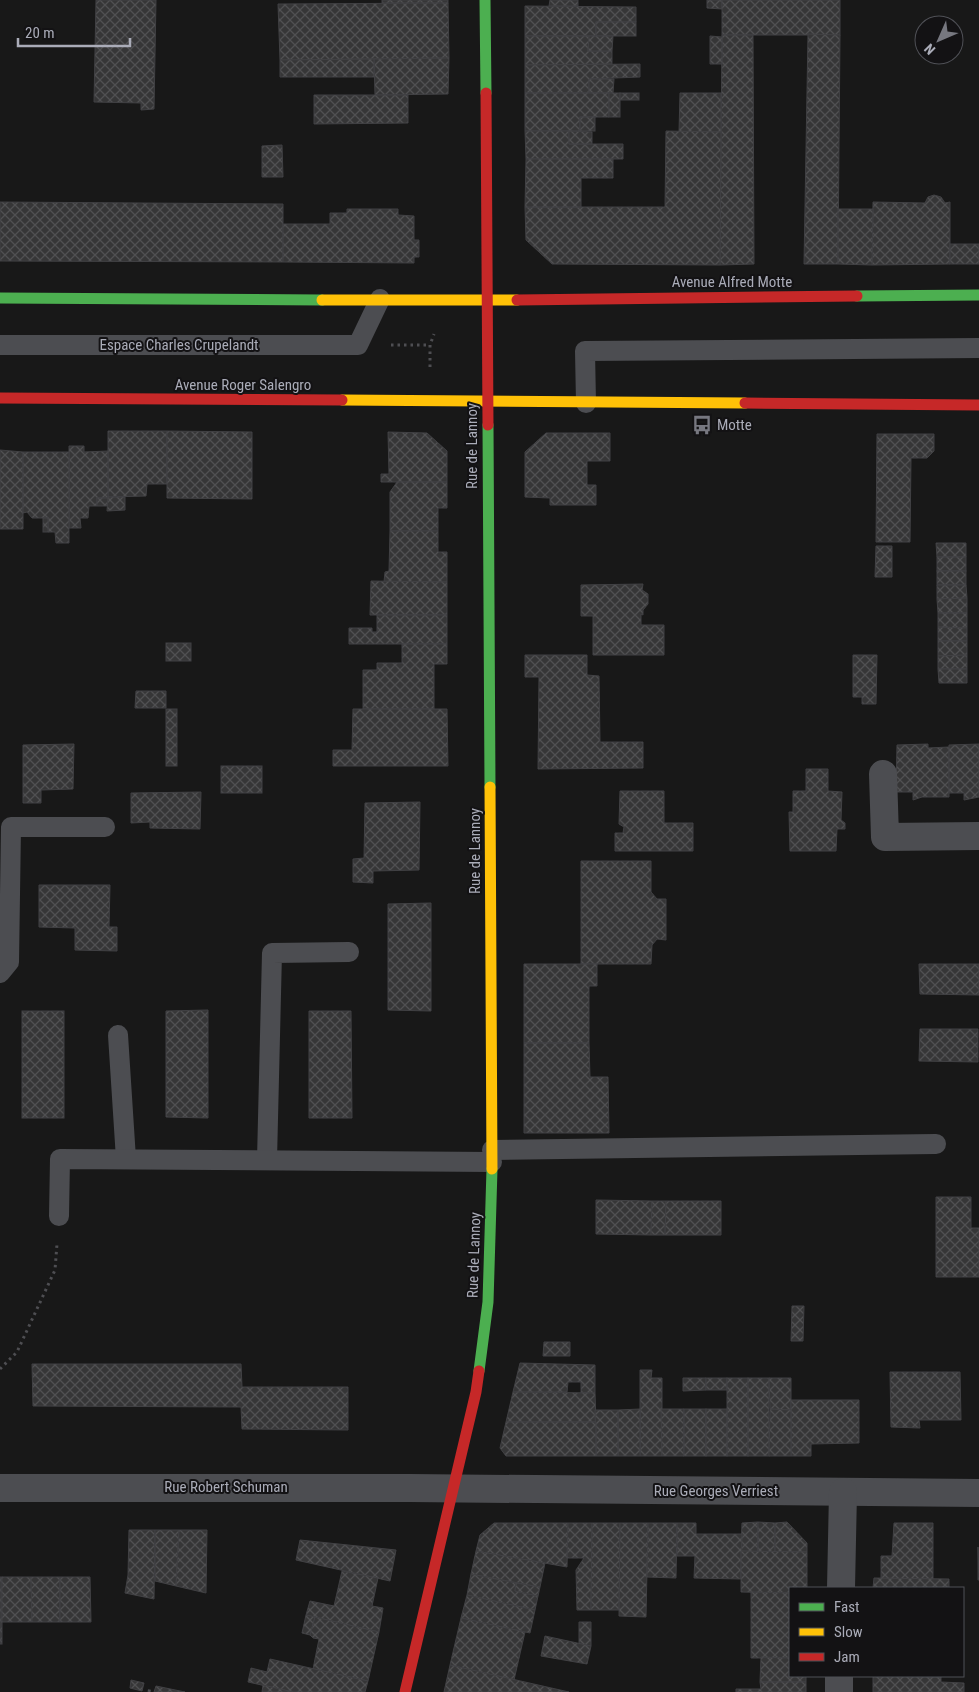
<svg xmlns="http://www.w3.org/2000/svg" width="979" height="1692" viewBox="0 0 979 1692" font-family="'Roboto Condensed',sans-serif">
<defs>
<pattern id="building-cross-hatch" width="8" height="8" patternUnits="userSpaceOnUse" patternTransform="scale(1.25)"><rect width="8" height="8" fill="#363637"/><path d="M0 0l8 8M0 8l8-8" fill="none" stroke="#505052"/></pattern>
</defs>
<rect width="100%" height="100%" fill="#181818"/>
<g fill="url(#building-cross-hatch)" stroke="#414144">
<path d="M96,0H156L154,109L141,110V103L94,102Z"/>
<rect x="382" y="0" width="66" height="3"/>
<path d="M550,0H578V6H549Z"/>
<path d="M707,0H722V9L707,8Z"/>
<rect x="722" y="0" width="118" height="35"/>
<path d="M448,3L449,58L280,60L278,4Z"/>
<path d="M525,6L636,7V22H596V36H525Z"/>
<rect x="596" y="22" width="40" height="14"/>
<path d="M808,34L840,35L838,264H804Z"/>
<path d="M722,35H753L754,264L720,265Z"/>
<path d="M525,36H589L588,51H612V64L525,65Z"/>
<path d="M589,36H613L612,51H588Z"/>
<path d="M710,36L722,37V64H710Z"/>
<path d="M449,58L448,94L375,95L374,59Z"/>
<path d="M374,59V77H280V60Z"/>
<path d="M640,64V77L589,79V93H525V65Z"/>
<path d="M589,79H614L613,93H589Z"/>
<path d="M525,93H609V117H580V131H525Z"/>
<rect x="609" y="93" width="11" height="24"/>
<rect x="620" y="93" width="19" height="7"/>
<path d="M680,93H721V132H679Z"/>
<path d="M314,95H408V123L314,124Z"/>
<rect x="580" y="117" width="15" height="14"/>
<path d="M525,131H569V144H623V159H526Z"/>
<path d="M569,131L592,132V144H569Z"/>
<path d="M666,131L721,132L720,265L552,264L526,240L525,207H665Z"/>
<path d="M282,145L283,177H262V146Z"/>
<path d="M526,159H613V178H581V207H525Z"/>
<path d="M934,195L941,197L945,203L950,202V264L872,265L873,202L925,203L928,197Z"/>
<path d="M0,202L283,204V262L0,261Z"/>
<path d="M347,209H398V215L414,216V240H419V257H414V263L283,262V224H330V213H347Z"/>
<path d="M838,209H873L872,265L838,264Z"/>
<rect x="950" y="244" width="29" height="20"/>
<path d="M108,431H167V484H147L146,496L108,497Z"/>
<path d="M167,431L252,432V499L167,498Z"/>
<path d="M388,432L427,433L447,451V482H381V474H389Z"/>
<path d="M546,433H610V461H587V485H596V505H550V498L525,497V452Z"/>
<path d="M877,434H934V451L927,458H911L910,542H876Z"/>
<path d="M69,446H84V452L108,451V498H97V506H89L88,518H80L81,528H69Z"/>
<path d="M0,450L23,452V529H0Z"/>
<path d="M23,452H69V543H56L55,532H48V518H32L27,512L23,513Z"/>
<path d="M397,482H447V508H438V531H390V492Z"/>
<path d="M108,497H125V510L107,511Z"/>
<path d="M97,498H108L107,506H97Z"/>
<rect x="43" y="518" width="5" height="14"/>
<path d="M390,531H438V552H447V582H384L385,572L389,571Z"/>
<path d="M936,543H966V557H937Z"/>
<path d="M876,546H892V577H875Z"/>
<rect x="937" y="557" width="29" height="14"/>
<rect x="937" y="571" width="29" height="14"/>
<path d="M371,581L447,582V615H370Z"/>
<path d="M643,584L642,590L648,594V604L643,610V615L641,614V625H664V655H593V616H581V585Z"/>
<path d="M937,585H966L967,598L937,599Z"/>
<path d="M967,598V613H938L937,599Z"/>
<path d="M938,613H967V628L938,627Z"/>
<path d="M377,615H447V644H349V628H372V632H377Z"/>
<path d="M938,627L967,628V641H938Z"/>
<path d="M938,641H967V655L938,656Z"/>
<rect x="166" y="643" width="25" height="18"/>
<path d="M402,644H447V664H434V709H363V670H377V663H402Z"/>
<path d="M525,655H587V675L599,676L600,742H643V768L538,769L539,677H525Z"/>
<path d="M853,655H877L876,704H862V697H853Z"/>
<path d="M967,655V669H938V656Z"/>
<path d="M938,669H967V683H939Z"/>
<path d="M136,691H166V708H135Z"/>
<rect x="166" y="709" width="11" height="57"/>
<path d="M353,709H447L448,766H333V750H352Z"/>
<path d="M74,744L73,789L41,790V803H23V745Z"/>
<path d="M928,744V748L949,747V797H922L913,800V792H896L897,745Z"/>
<path d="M979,744V797L964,800V793H949V745Z"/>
<rect x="221" y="766" width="41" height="27"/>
<path d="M806,769H828V791L842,792L841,820L845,823V829H837L836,851H790L789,812H793V791H806Z"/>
<path d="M620,791H664V823H693V851H615V833H623L624,827L619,824Z"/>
<path d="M201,792L200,829L150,828V822L131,823V793Z"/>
<path d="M420,802L419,870L373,871V883L353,882V859L364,858L365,803Z"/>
<path d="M581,861H651V892L657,899H666V940L657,939L652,945L651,964H581Z"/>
<path d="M39,885H110L109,927H117V951L75,950V928L39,927Z"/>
<path d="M431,903V1011L388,1010V904Z"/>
<path d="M524,964H597V986H589V1043H524Z"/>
<path d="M919,964H979V995L920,994Z"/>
<path d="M208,1010V1118L166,1117V1011Z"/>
<rect x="22" y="1011" width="42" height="107"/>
<path d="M309,1011H351L352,1118H309Z"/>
<path d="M920,1029H978V1062L919,1061Z"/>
<path d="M524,1043H589L590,1077H608L609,1133H524Z"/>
<path d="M936,1197H971V1228H979V1277H936Z"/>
<path d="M596,1200L652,1201L651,1235L596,1234Z"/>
<path d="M652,1201H666L665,1235H651Z"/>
<path d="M666,1201H721V1235H665Z"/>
<path d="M792,1306H804L803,1341H791Z"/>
<path d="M544,1342H570V1356H543Z"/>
<path d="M520,1363L595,1365V1393H581V1382H568L567,1392H513Z"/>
<path d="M32,1364H241L242,1387H348V1430L242,1429L241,1407L33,1406Z"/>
<path d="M640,1370H652L651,1378H662V1456H640Z"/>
<path d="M890,1372H960L961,1420H919L920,1428L891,1427Z"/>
<path d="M683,1378H706V1390L683,1391Z"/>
<rect x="706" y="1378" width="21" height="12"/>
<rect x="727" y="1378" width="21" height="78"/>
<rect x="748" y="1378" width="21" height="78"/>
<path d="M769,1378H791V1410L770,1409Z"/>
<path d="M513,1392L595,1393L596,1422H506Z"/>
<path d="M791,1400H859V1443L811,1444V1456H791Z"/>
<path d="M640,1409V1456H618V1410Z"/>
<path d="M661,1409H684V1456H662Z"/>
<rect x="684" y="1409" width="22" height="47"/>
<rect x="706" y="1409" width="21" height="47"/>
<path d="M770,1409L791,1410V1456H769Z"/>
<path d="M595,1410H618V1456H596Z"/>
<path d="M506,1422H596V1456H506L500,1448Z"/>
<path d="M758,1522V1552L741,1551L742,1523Z"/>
<path d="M758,1522L775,1523V1552H758Z"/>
<path d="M787,1522L807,1543V1552H775V1523Z"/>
<path d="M494,1523H568L567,1567L476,1551L480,1535Z"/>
<path d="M568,1523H592L591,1610H577L576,1570L584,1558H567Z"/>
<path d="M592,1523H620L619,1610H591Z"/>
<path d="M620,1523H648L646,1617L619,1616Z"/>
<path d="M648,1523H677L676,1578L647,1577Z"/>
<path d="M677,1523H696V1534H742L741,1579L694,1578L695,1556H677Z"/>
<path d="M894,1523H933V1579H881V1556H892Z"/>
<path d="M129,1530H155L154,1599L125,1593L128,1575Z"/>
<path d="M155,1530H179L176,1586L155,1581Z"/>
<path d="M179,1530H207L206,1593L176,1586Z"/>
<path d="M300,1540L396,1550L390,1581L296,1560Z"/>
<path d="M978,1547L979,1580H978Z"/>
<path d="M476,1551L545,1563L540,1587L471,1574Z"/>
<path d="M741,1551L807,1552V1588H790V1593L741,1592Z"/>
<path d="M342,1571L378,1578L372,1606L383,1608L379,1632L306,1615L310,1601L334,1606Z"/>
<path d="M471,1574L516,1583L515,1591L538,1596L535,1610L467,1595Z"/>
<rect x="0" y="1577" width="2" height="67"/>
<path d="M2,1577H31L32,1622H2Z"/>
<path d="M31,1577H60V1622H32Z"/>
<path d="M60,1577H90L91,1622H60Z"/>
<path d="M874,1578L949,1579V1588H873Z"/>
<path d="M516,1583L540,1587L538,1596L515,1591Z"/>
<path d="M751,1592L790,1593V1658H751Z"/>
<path d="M467,1595L535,1610L530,1633L461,1618Z"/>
<path d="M306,1615L315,1617L310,1635L302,1633Z"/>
<path d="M315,1617L379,1632L368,1681L313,1669L319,1639L313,1638L310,1635Z"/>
<path d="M461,1618L525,1632L514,1680L450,1665Z"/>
<path d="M579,1622H591V1646L579,1644Z"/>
<path d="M545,1636L591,1646L587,1664L541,1656Z"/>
<path d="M761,1657L790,1658V1676H806V1682H760Z"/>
<path d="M270,1659L368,1681L365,1692H293L248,1682L251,1668L267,1672Z"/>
<path d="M450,1665L569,1692H444Z"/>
<path d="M873,1676L941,1677V1682L964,1683V1692H873Z"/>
<path d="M131,1680L144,1683L142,1691L130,1688Z"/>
<path d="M760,1682H806V1692H736V1689H761Z"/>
<path d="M263,1685L293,1692H262Z"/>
<path d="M156,1686L185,1692H154Z"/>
</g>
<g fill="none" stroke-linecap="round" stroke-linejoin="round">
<g stroke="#4e4e52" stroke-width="3" stroke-dasharray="2.5 4" stroke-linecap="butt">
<path d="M391,345H430"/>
<path d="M430,367V345L434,334"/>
<path d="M0,1369L17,1352L55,1270L57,1244"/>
<path d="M149,1692L150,1687"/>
</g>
<g stroke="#4c4d51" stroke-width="20">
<path d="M0,345H358L380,299"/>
<path d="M586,403L585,351L979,348"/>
<path d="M0,973L9,962L11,827H105"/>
<path d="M118,1035L126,1159"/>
<path d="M492,1150L936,1144"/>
<path d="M267,1160L272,953L349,952"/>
<path d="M59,1216L60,1159L492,1162"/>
</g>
<g stroke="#4c4d51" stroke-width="28">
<path d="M883,774L885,837L979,836"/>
<path d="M0,1488H410L979,1493"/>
<path d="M841,1588L843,1492"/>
<path d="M839,1692V1676"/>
</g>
<g stroke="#4caf50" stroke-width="11">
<path d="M485,0L486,93"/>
<path d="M857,296L979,295"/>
<path d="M0,298L322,300"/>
<path d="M488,425L490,787"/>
<path d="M479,1371L488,1302L492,1169"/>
</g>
<g stroke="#ffc107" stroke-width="11">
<path d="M322,300H517"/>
<path d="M342,400L745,403"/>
<path d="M490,787L492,1169"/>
</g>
<g stroke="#c62828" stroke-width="11">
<path d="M486,93L488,425"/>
<path d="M517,300L857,296"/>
<path d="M0,398L342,400"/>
<path d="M745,403L979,405"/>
<path d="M405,1692L476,1392L479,1371"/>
</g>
</g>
<defs>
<symbol id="bus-bare" viewBox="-9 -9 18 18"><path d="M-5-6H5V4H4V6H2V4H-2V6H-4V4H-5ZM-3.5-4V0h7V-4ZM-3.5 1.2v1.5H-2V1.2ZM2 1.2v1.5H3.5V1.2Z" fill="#777880" stroke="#131214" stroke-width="2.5" paint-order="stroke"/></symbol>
</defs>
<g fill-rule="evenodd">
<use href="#bus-bare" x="688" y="411" width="28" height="28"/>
</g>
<g text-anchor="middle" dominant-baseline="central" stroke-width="4" stroke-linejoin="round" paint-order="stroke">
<g font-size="15" fill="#aaacb8" stroke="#131214">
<text x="732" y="282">Avenue Alfred Motte</text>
<text x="179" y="345">Espace Charles Crupelandt</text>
<text x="243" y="385">Avenue Roger Salengro</text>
<text transform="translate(472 446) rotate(-90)">Rue de Lannoy</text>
<text transform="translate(475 851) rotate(-90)">Rue de Lannoy</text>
<text transform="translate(474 1255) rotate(-88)">Rue de Lannoy</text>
<text x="226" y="1487">Rue Robert Schuman</text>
<text x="716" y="1491">Rue Georges Verriest</text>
</g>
<g font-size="15" fill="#aaacb8" stroke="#131214" text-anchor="start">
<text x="717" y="425">Motte</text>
</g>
</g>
<rect x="789" y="1587" width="175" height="90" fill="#131214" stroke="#4f5056"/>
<rect x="799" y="1603" width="25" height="8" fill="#4caf50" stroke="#4f5056"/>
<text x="834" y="1612" font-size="15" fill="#aaacb8">Fast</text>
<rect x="799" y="1628" width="25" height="8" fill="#ffc107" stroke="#4f5056"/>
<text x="834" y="1637" font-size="15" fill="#aaacb8">Slow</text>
<rect x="799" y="1653" width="25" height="8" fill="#c62828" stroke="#4f5056"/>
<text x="834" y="1662" font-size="15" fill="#aaacb8">Jam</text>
<g transform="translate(939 40) rotate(225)"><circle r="24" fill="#131214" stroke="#4f5056"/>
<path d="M0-4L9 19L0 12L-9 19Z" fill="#777880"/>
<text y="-8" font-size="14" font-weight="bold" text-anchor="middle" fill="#aaacb8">N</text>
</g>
<path d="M18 38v8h112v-8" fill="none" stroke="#aaacb8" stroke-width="2.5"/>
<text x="25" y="38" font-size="15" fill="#aaacb8" stroke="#131214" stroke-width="4" paint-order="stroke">20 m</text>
</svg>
